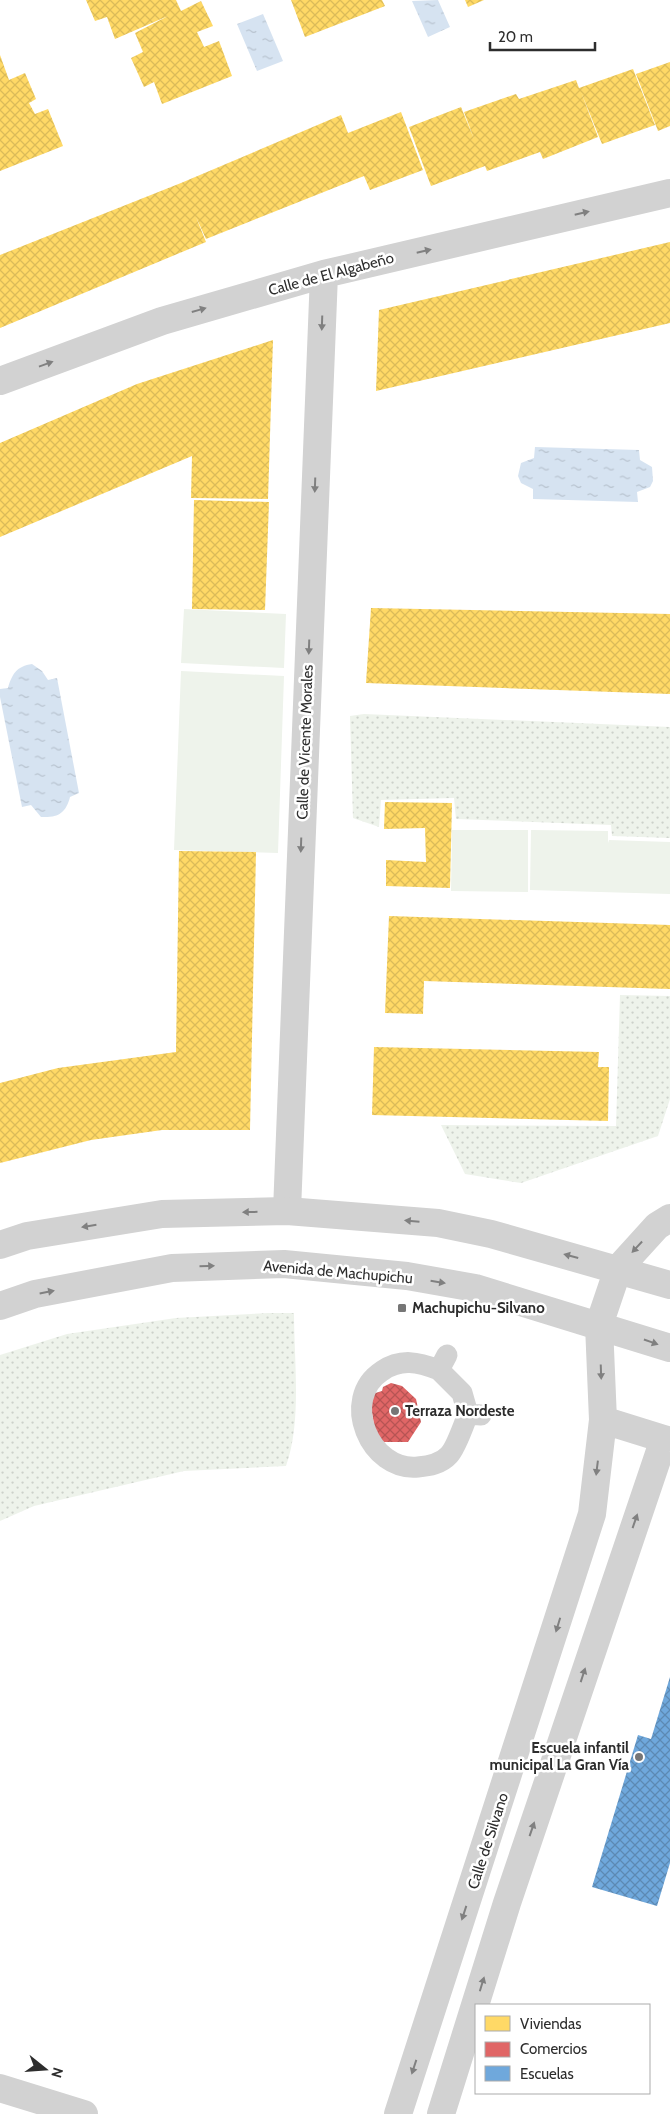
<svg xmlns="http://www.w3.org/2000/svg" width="670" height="2114" viewBox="0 0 670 2114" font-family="Cabin,sans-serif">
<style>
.grass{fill:url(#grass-dots)}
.garden{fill:#eef3eb}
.water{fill:url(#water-ripples)}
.homes{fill:url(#homes-cross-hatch)}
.shops{fill:url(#shops-cross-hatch)}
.schools{fill:url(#schools-cross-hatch)}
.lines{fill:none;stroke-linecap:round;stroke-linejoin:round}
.pedestrian{stroke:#d2d2d2;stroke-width:21}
.minor{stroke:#d2d2d2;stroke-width:28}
.tertiary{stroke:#d2d2d2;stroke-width:28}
.oneway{fill:#808080}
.poi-dot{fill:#767676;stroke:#fff;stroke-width:2}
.labels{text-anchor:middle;stroke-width:5;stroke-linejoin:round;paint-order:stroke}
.street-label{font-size:15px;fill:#2d2d2d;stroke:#fff}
.poi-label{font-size:15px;font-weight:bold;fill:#2d2d2d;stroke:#fff;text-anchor:start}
</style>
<defs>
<pattern id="grass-dots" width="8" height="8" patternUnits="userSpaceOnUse" patternTransform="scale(1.25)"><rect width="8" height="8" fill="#eef3eb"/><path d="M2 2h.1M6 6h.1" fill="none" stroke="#ccd1ca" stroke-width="1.8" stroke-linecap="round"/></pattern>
<pattern id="water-ripples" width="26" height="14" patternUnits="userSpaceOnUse" patternTransform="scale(1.25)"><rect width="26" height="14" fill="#d6e3f1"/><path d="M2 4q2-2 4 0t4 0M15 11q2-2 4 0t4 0" fill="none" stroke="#b8c3cf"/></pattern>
<pattern id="homes-cross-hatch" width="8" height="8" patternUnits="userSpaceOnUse" patternTransform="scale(1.25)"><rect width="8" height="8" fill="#ffd966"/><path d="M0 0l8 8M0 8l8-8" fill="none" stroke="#dbbb59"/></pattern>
<pattern id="shops-cross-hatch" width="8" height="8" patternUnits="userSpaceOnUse" patternTransform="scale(1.25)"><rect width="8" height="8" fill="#e06666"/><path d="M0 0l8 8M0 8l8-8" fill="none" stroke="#b65454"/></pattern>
<pattern id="schools-cross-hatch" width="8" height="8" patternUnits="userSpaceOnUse" patternTransform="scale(1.25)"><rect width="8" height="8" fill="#6fa8dc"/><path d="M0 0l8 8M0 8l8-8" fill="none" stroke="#5c89b3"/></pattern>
</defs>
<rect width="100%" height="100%" fill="#fff"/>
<path class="grass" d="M364,714L670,727V838L612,836L611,825L456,819L454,798L381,800L379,827L353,818L350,716Z
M620,995L670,996V1099L658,1136L521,1183L465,1174L441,1125L616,1126Z
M268,1313H294C294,1361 302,1421 286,1466L184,1471L34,1506L0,1521V1355L67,1334L176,1318Z"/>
<path class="garden" d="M184,609L286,614L284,668L181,663Z
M181,671L284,676L278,853L174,850Z
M452,830H528V892L451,891Z
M531,830L608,831V843L609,840L670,842V894L530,890Z"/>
<path class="water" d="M438,0L450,27L428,37L412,1Z
M263,14L283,61L257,71L237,24Z
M535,447L639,450L640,460L652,467L653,481L650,487L637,492L638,502L533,499V489L521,483L518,476L521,463L534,458Z
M32,664L42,671L48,680L57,678L79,793L70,797C66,813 58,818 41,817L31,805L22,807L0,697V689L8,688C12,674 17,666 32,664Z"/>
<path class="homes" d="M86,0H176L181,11L201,1L213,26L197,32L204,47L219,41L232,76L162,104L154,82L144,87L131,58L143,52L135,33L168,16L115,39L107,17L95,21Z
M291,0H382L385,6L305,37Z
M465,0H484L468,7Z
M0,55L9,80L25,73L36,99L29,103L35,114L48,109L63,146L0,171Z
M670,62V126L658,131L636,74Z
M633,69L655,125L602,144L581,92L598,137L543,159L540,152L487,171L485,166L431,186L409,127L461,107L474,139L464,112L516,94L519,99L576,80L579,88Z
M401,112L423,170L370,190L364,176L206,239L196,217L206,242L0,328V255L181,183L341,115L348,133Z
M670,242V323L376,391L379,310Z
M273,340L268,499L191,498L192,456L0,537V443L137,384Z
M194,500L269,502L265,610L192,609Z
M371,608L670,614V694L366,683Z
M385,802L452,803L450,888L386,886V860L426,862L425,828L384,829Z
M179,851L256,852L250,1130H162L91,1140L0,1163V1083L58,1068L176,1052Z
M389,916L670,925V989L424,981L423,1014L385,1013Z
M374,1047L599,1052L598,1067H609L608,1121L372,1115Z"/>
<path class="shops" d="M391,1383L402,1386L416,1399L421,1422L408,1442H377L369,1395L382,1391L383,1387Z"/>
<path class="schools" d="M670,1677V1863L657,1906L592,1887L638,1735L651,1739Z"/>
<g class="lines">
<path class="pedestrian" d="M447,1355L439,1370C418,1362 401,1358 382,1371C339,1399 370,1472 418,1467C429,1466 441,1464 449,1455C456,1448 464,1424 468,1414L481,1415
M439,1370L462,1393L468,1414"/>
<path class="minor" d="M0,381L162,321L324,274L670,193
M287,1211L324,274
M0,2088L84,2114"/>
<path class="tertiary" d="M0,1245L27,1236L162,1214L287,1211L438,1223L491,1234L670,1285
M0,1306L35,1294L172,1268L284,1264L407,1276L475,1288L670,1348
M603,1420L664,1439
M398,2114L592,1514L603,1420L599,1325L618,1269L657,1226L670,1218
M441,2114L507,1903L664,1439"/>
</g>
<defs><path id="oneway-solid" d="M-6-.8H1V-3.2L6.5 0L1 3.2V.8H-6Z" transform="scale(1.25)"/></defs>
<g class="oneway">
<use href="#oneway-solid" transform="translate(582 213) rotate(-13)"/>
<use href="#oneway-solid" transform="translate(424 251) rotate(-13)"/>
<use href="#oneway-solid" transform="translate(199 310) rotate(-16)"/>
<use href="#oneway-solid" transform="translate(322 323) rotate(92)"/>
<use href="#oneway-solid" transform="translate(46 364) rotate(-20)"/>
<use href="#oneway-solid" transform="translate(315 485) rotate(92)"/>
<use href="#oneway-solid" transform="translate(309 647) rotate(92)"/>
<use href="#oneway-solid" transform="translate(301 845) rotate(92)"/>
<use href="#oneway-solid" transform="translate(250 1212) rotate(179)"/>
<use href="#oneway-solid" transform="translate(412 1221) rotate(-175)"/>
<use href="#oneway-solid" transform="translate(89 1226) rotate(171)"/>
<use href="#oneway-solid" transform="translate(637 1247) rotate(133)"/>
<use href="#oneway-solid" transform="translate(571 1256) rotate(-165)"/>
<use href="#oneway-solid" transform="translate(207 1266) rotate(-2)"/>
<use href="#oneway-solid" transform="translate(438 1282) rotate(9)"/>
<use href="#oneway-solid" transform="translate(47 1292) rotate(-11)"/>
<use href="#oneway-solid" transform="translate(651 1342) rotate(19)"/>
<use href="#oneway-solid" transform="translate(601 1372) rotate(88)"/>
<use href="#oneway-solid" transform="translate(597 1468) rotate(97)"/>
<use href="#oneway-solid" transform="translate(635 1521) rotate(-71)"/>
<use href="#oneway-solid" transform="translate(558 1625) rotate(107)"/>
<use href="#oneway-solid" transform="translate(583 1675) rotate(-72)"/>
<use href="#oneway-solid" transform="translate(532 1829) rotate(-71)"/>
<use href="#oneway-solid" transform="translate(464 1913) rotate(108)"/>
<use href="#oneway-solid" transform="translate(482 1984) rotate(-73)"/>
<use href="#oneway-solid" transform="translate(414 2067) rotate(108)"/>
</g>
<g class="poi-dot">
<rect x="397" y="1303" width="10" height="10" rx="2.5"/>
<circle cx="395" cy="1411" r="5"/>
<circle cx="639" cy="1757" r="5"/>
</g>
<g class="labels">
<g class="street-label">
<text transform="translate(331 274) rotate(-15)" y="5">Calle de El Algabeño</text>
<text transform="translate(305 742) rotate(-88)" y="5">Calle de Vicente Morales</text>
<text transform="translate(338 1272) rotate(5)" y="5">Avenida de Machupichu</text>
<text transform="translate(488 1841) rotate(-72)" y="5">Calle de Silvano</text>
</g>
<g class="poi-label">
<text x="412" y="1313">Machupichu-Silvano</text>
<text x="405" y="1416">Terraza Nordeste</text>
<text x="629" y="1753" text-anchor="end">Escuela infantil<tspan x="629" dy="17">municipal La Gran Vía</tspan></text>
</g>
</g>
<rect x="475" y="2004" width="175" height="90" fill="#ffffff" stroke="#ababab"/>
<rect x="485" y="2016" width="25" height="15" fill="#ffd966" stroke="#ababab"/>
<text x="520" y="2029" font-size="15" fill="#2d2d2d">Viviendas</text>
<rect x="485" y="2042" width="25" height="15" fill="#e06666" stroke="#ababab"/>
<text x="520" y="2054" font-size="15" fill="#2d2d2d">Comercios</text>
<rect x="485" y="2066" width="25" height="15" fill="#6fa8dc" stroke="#ababab"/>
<text x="520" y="2079" font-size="15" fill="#2d2d2d">Escuelas</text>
<g transform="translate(45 2069) rotate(107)" stroke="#ffffff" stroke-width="4" paint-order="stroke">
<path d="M0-4L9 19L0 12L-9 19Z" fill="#2d2d2d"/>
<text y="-8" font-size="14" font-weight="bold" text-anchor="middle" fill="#2d2d2d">N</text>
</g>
<path d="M490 42v8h105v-8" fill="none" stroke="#2d2d2d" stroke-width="2.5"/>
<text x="498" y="42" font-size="15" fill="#2d2d2d" stroke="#ffffff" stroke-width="4" paint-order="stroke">20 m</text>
</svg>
